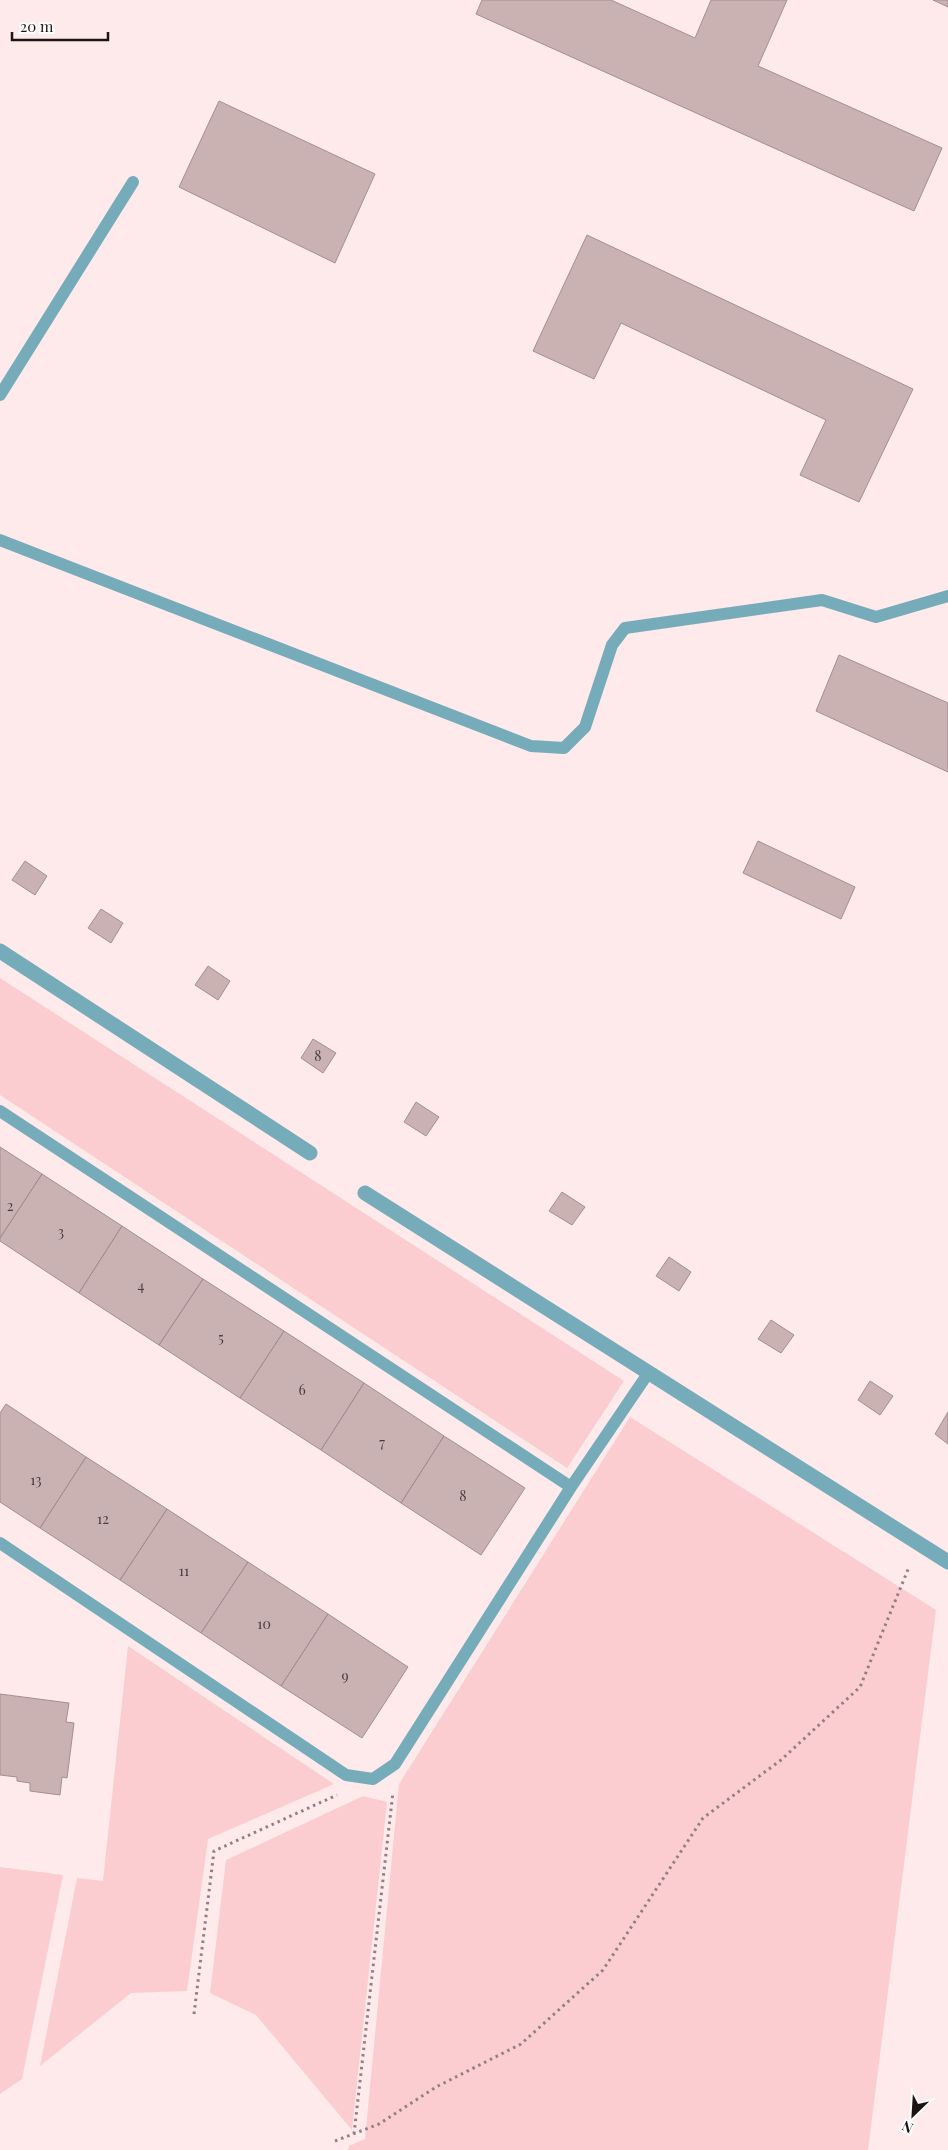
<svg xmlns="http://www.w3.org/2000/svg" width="948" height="2150" viewBox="0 0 948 2150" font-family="'Playfair Display',serif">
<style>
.green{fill:#fbcdd0}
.building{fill:#cab2b3;stroke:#a58e8f}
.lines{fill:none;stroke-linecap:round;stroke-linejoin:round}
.path{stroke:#8f8182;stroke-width:3;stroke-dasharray:2.5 4;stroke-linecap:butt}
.service{stroke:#76acba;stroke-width:12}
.minor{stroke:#76acba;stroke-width:15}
.labels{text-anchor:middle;stroke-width:4;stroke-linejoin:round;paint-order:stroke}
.number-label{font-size:14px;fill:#483c3c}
</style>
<rect width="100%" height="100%" fill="#fee9eb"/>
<path class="green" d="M0,978L624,1381L567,1468L0,1095Z
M630,1417L936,1610L868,2150H348L349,2146L365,2139L399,1784Z
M128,1646L334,1784L208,1839L187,1991L131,1993L40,2066L77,1878L103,1881Z
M363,1796L387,1802L352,2130L256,2015L210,1993L226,1860Z
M0,1867L63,1875L22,2079L0,2094Z"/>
<path class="building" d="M482,0H611L695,38L711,0H787L758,66L942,148L914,211L476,14Z
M933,0H948V7Z
M219,101L375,174L335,263L179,187Z
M587,235L913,389L859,502L800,475L826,420L621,323L594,379L533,351Z
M839,655L948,703V772L816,711Z
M758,841L855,887L841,919L743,873Z
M25,861L47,876L35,895L12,880Z
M101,909L123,923L111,943L88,928Z
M208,966L230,981L218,1000L195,985Z
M313,1039L336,1053L323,1073L301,1058Z
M416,1102L439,1117L426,1136L404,1122Z
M0,1147L42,1174L0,1238Z
M42,1174L122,1226L79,1293L0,1241V1238Z
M562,1192L585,1207L572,1225L549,1211Z
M122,1226L203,1279L159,1345L79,1293Z
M669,1257L691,1272L679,1291L656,1276Z
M203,1279L284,1331L240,1398L159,1345Z
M771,1320L794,1335L781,1353L758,1339Z
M284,1331L364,1383L321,1450L240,1398Z
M870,1381L893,1396L880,1415L858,1400Z
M364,1383L444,1436L401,1503L321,1450Z
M6,1404L86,1457L40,1528L0,1502V1413Z
M948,1412V1444L935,1434Z
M444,1436L525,1488L481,1555L401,1503Z
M86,1457L167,1509L120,1580L40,1528Z
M167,1509L248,1562L201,1633L120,1580Z
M248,1562L328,1614L281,1686L201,1633Z
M328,1614L408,1667L362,1738L281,1686Z
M0,1694L69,1703L66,1722L74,1723L67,1778L62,1777L60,1795L30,1791V1783L17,1781V1777L0,1775Z"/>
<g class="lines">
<path class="path" d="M194,2014L214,1851L337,1795
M354,2134L393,1792
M335,2141L379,2124L436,2087L521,2044L603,1970L703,1818L781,1760L860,1687L909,1567"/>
<path class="service" d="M0,395L133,182
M0,540L531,746L564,748L585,727L612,645L625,628L822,600L876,617L948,596
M0,1111L571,1487
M0,1543L346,1775L373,1779L395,1764L571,1487L649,1372"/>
<path class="minor" d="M0,951L310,1153
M365,1193L948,1562"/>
</g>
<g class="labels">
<g class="number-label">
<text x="318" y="1061">8</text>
<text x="10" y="1211">2</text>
<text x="61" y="1237">3</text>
<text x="141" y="1291">4</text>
<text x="221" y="1343">5</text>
<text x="302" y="1395">6</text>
<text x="382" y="1448">7</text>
<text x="36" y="1485">13</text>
<text x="463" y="1501">8</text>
<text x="103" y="1524">12</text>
<text x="184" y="1576">11</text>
<text x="264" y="1629">10</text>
<text x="345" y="1681">9</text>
</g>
</g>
<g transform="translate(913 2115) rotate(205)" stroke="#fcfcfc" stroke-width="4" paint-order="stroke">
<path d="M0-4L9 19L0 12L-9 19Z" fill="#1c1414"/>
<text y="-8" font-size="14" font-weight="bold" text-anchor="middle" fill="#1c1414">N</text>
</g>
<path d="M12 32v8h96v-8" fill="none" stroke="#1c1414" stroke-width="2.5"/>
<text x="20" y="32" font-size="15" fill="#1c1414" stroke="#fcfcfc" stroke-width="4" paint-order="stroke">20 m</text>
</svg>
